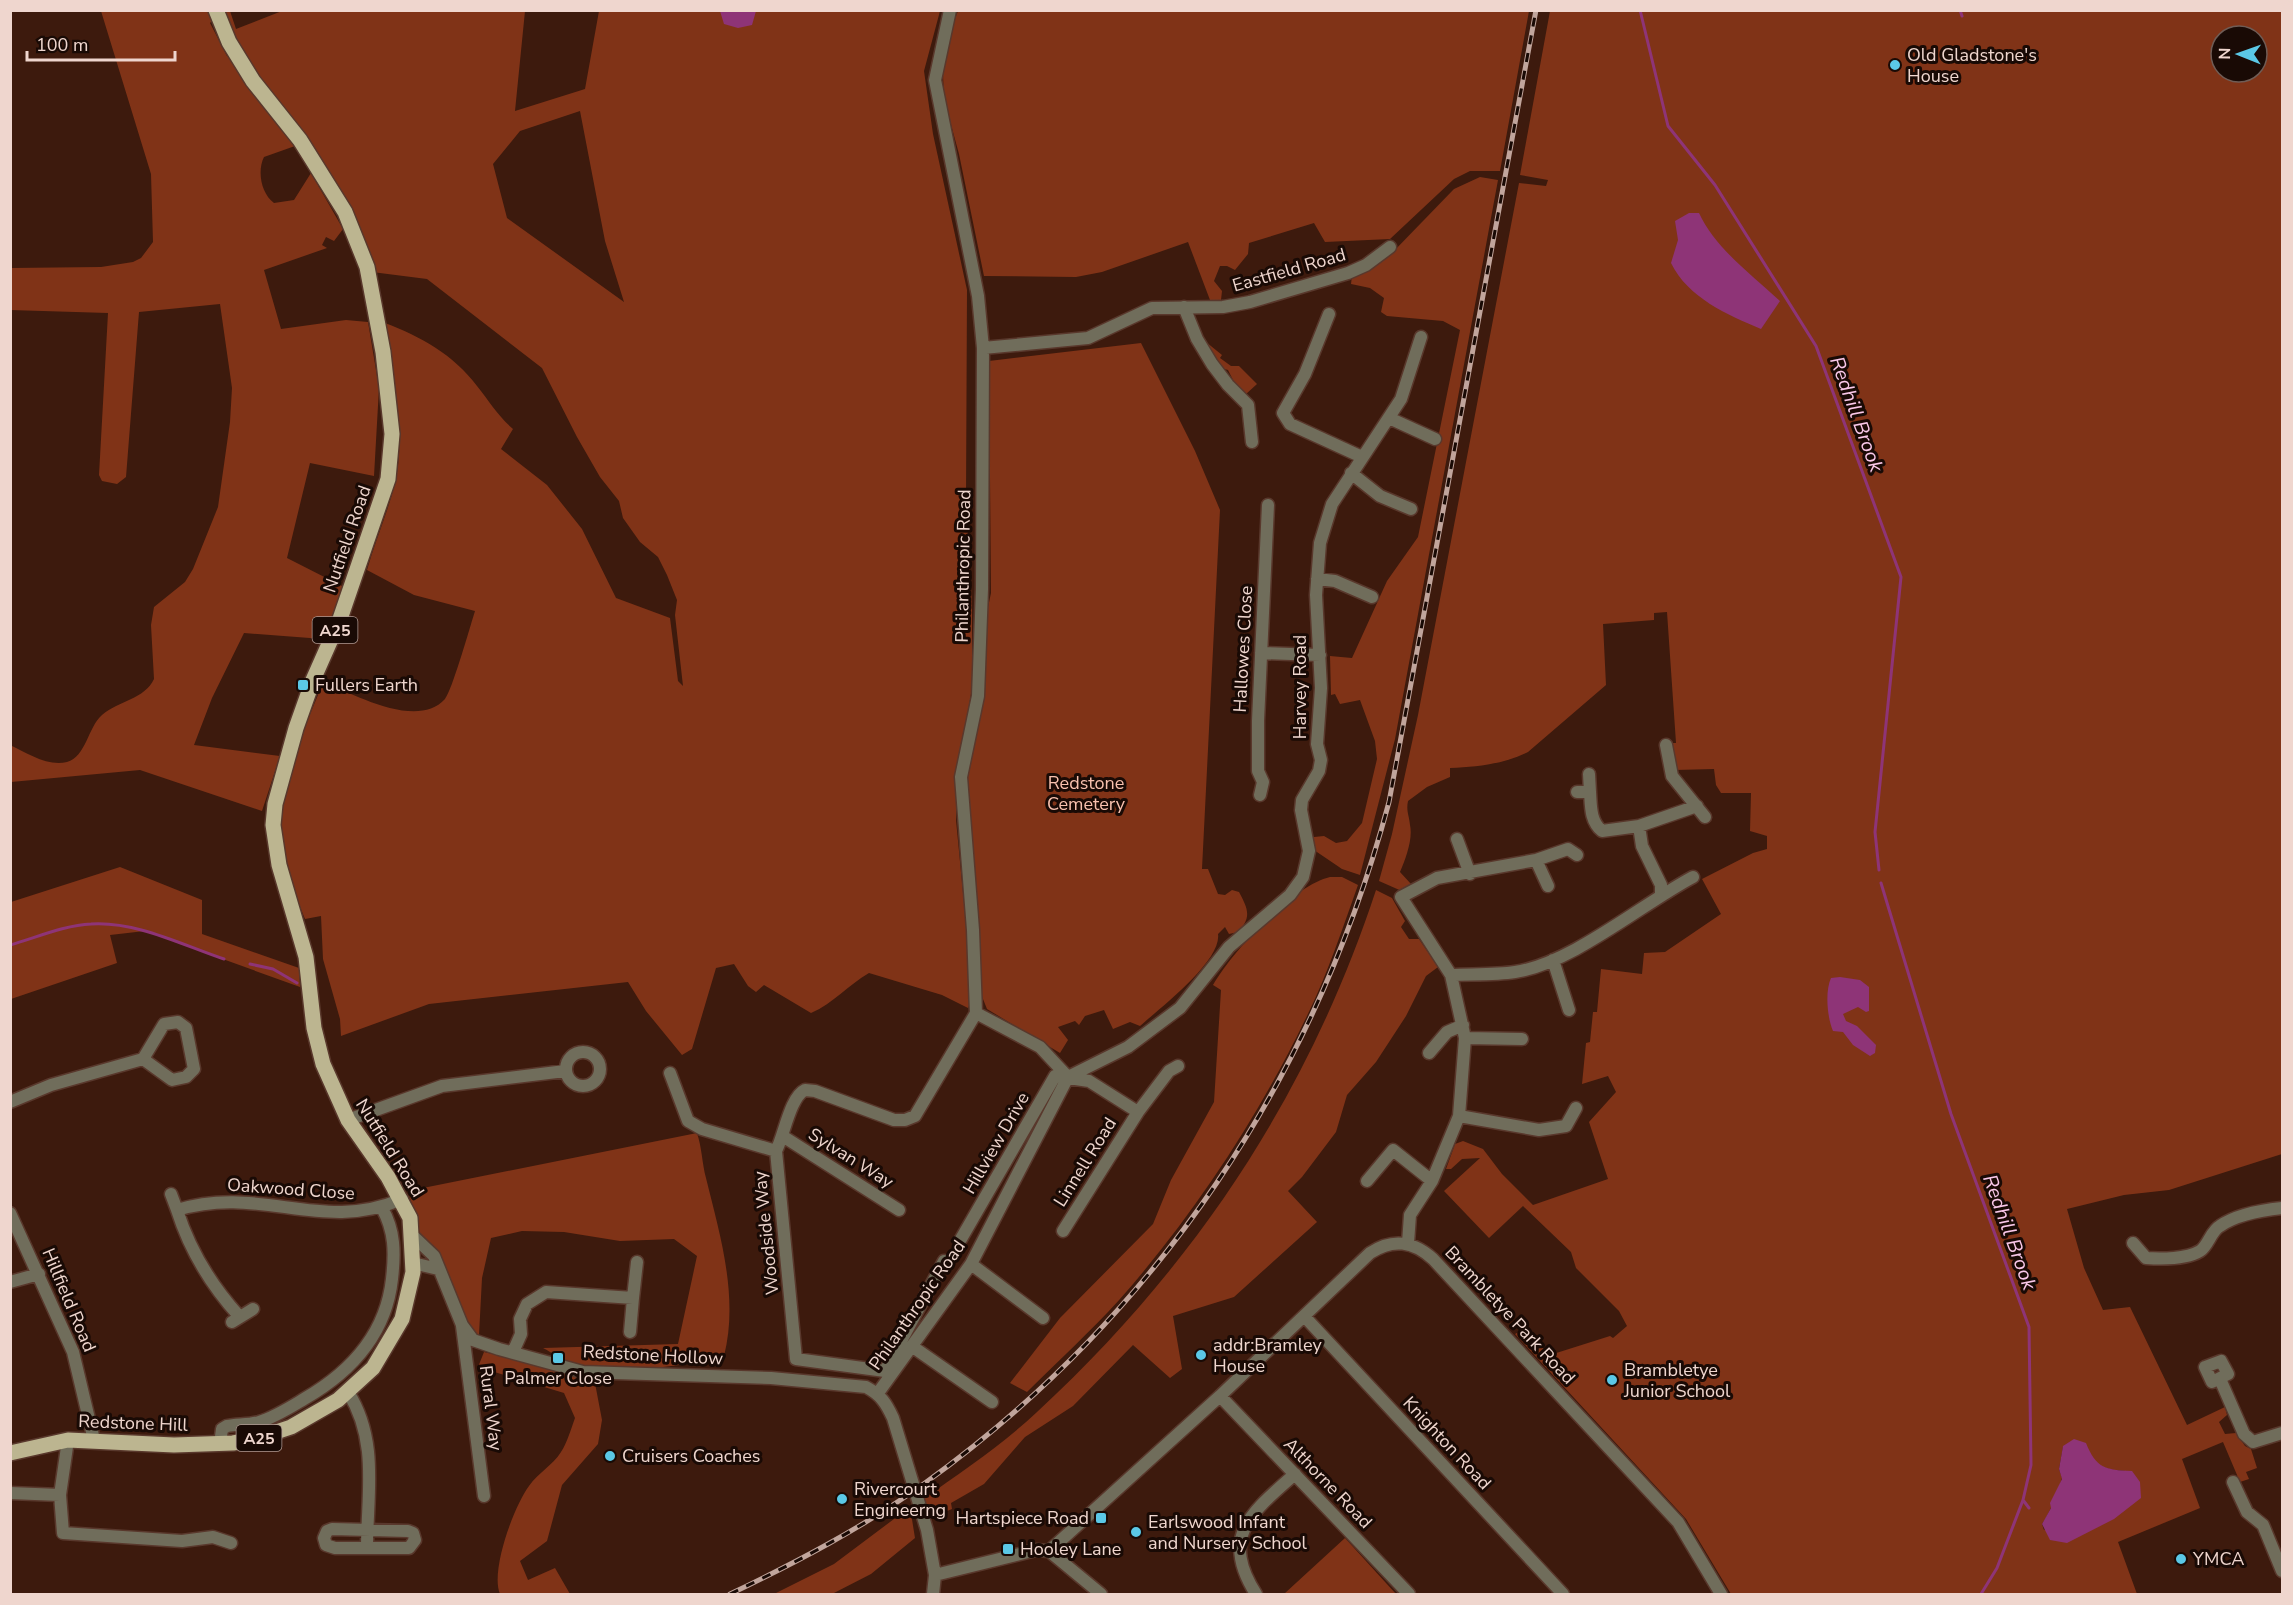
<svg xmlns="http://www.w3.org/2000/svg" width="2293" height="1605" viewBox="0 0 2293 1605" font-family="'Nunito Sans',sans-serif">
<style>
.green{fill:#803317;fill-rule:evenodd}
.water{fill:#8e3477}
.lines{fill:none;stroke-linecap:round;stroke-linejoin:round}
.stream{stroke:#8e3477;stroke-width:3}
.minor-casing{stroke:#59382c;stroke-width:15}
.major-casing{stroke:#59382c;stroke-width:18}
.minor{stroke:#706d5b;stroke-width:12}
.major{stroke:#bcb590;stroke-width:15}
.rail-casing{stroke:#c1a59c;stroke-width:5}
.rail{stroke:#190a05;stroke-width:3;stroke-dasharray:9;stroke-linecap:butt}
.poi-dot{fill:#5bc8e6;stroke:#190a05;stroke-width:2}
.labels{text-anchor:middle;stroke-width:6;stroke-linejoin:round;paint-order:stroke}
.shield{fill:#190a05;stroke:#af9992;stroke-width:1.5}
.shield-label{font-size:16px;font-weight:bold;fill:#efd6ce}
.poi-label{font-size:18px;fill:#efd6ce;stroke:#190a05;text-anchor:start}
.street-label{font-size:18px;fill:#efd6ce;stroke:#190a05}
.park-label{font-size:18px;fill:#f9c1ae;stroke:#190a05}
.water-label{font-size:20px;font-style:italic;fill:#fac8e9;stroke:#190a05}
</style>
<rect width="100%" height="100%" fill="#3d1a0d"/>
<path class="green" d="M101,11H216L218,15L210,23L227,56L233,57L295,146L264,157C257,171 261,193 274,203L294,200L311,173L343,229L334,241L326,237L322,245L327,248L264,270L281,329L346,320L368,322L379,388L374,476L310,463L287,558L344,587L323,639L244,633L212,698L194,745L280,756L262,811L140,770L11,782L10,745C27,753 48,767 67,762C86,757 88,727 102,715C118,701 145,699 154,679L151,625L154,607L185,582L193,569L218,507L230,422L232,388L220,304L139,312L126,477L117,484L102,481L99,475L108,313L10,310L11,268L101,267L133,262L141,258L153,242L151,174Z
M222,11H230L236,29L282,11H525L515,111L585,89L599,11H940L924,71L933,134L967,290L966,498L972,606V688L957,777L956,820L973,997L968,1008L942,995L869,973C848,985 834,1003 811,1013L764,985L756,992L748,986L734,964L716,968L692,1049L682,1055L646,1011L628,982L429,1004L341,1036L340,1019L323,959L321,916L305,919C294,892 283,865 279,836C274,789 307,725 323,682C354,694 417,730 445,699C452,691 470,627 475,611L414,595L367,570C375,541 388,512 395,483C407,432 391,373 385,323C420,336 454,355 477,386C490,402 497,415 513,429L501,449L547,485L582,529L616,598L670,618L678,681L683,686L675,615L677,600L667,575L658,557L640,542L623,518L619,501L600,477L577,437L542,368L427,279L372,272C356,223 336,178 305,137C274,96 241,58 222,11ZM580,111L605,241L624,302L507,218L493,164L520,131Z
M958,11H1529L1500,171H1470L1454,179L1390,239L1325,242L1314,223L1249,243L1248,254L1235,270L1227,266H1220L1214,281L1222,291L1221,300H1210L1188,242L1102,272L1076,277L984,276L959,154L944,99L943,75L953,24Z
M1550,11H2282V1154L2169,1190L2124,1195L2067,1209L2084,1268L2103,1310L2130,1307L2187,1425L2225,1407L2227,1415L2219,1422L2225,1434L2236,1433L2245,1446L2251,1449L2257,1468L2246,1472L2249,1479L2240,1482L2223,1442L2182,1459L2200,1508L2118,1542L2137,1594H1731L1686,1519L1515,1334L1524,1329L1550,1355L1610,1336L1613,1338L1627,1326L1619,1311L1576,1268L1571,1252L1523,1206L1489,1238L1444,1191L1480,1158L1462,1159L1451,1169H1446L1455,1144L1463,1141L1483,1149L1502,1174L1533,1205L1608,1179L1589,1122L1616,1092L1608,1076L1582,1084L1586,1043L1590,1042L1593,1012H1597L1601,969L1642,974L1644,953L1665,952L1721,914L1702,879L1753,853L1767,849V836L1750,831L1751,793H1721L1716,785L1714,769L1675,770L1671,743H1676L1667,612L1654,613V620L1603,624L1606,685L1528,752C1503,764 1478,767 1450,768V777L1427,787L1408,801C1406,811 1409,815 1410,825C1413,839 1406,858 1400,872L1411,884L1404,892L1379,881L1392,834L1418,715L1519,183L1546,186L1548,180L1520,175ZM2221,36H2257V72H2221ZM2063,1447L2089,1452C2093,1470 2117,1471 2132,1471L2044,1530L2042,1524C2051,1511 2057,1494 2062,1478L2059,1469Z
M1480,177L1498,180L1395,739L1360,875L1342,869L1314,850V837L1324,836L1336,843L1347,841L1362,823L1377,759L1375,741L1360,700L1340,704L1335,694L1331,695L1330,656L1352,658L1387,581L1418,537L1460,330L1443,321L1387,316L1381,312L1384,298L1370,288L1351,284L1352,276L1392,253L1454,189Z
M1206,342L1222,355L1220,358L1231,366H1239L1257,384L1245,395L1236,386L1228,370L1221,368Z
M1141,343L1195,451L1220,510L1202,869H1208L1218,894L1225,895L1232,890L1239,892C1248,909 1252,917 1238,932L1229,934L1225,927L1218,934C1222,961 1159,1009 1140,1026L1130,1022L1113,1029L1104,1010L1085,1016L1079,1025L1075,1021L1058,1027L1068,1040L1060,1053L987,1009L979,989L966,792L968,767L982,700L988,607L991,593L989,361Z
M120,867L202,900V934L299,968L300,987L145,931L110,935L117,963L11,999V902Z
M1330,877H1342L1358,885C1342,930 1327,976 1305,1020C1257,1119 1193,1216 1120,1299C1091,1331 1058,1361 1027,1392L1010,1383L1060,1318L1153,1224L1171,1180L1214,1102L1221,990L1213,985C1232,952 1292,886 1330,877Z
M1376,890L1392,898L1405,921L1401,927L1409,939H1419L1438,967L1426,976L1406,1016L1376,1062L1347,1095L1336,1132L1302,1177L1288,1191L1317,1222L1234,1297L1173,1316L1182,1369L1170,1378L1133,1345L1073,1406L1025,1437L984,1484L951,1503L952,1509L930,1518L922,1500C961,1472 1002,1445 1037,1412C1195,1266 1309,1094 1376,890Z
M697,1133C702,1148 702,1163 706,1178C720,1235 739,1297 724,1356C678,1368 623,1373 576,1365C565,1363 553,1353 543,1348L678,1344L697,1256L674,1239L620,1241L564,1232L522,1231L491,1238L482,1278L479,1335L471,1331L451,1292L435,1251L420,1234L408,1191Z
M484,1352L594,1378L602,1420L598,1444L562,1485L547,1541L520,1561L528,1580L555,1568L570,1594H500C490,1571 514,1506 529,1486C538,1473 553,1465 561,1452C567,1443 571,1429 575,1418L564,1393L478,1367Z
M910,1507L915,1538L871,1574L832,1594H774L834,1564Z
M1345,1538L1396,1594H1284Z"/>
<path class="water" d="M720,11V10L756,11L752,25L738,28L724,24Z
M1689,213H1699C1715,248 1752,275 1780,301L1761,329C1728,315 1688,298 1671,263L1678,240L1675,221Z
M1840,977L1860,980L1869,987V1011L1866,1012L1858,1007L1843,1014L1846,1021L1857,1026L1876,1045L1875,1053L1870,1056L1853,1045L1843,1032L1833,1031C1827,1017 1825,991 1831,978Z
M2074,1439L2086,1443C2096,1468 2105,1470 2132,1471L2140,1482L2141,1498L2114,1519L2067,1543L2050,1540L2042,1524L2051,1508L2050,1503L2062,1479L2059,1469L2063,1446Z"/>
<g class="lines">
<path class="stream" d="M1640,10L1668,126L1715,185L1816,346L1901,577L1875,832L1879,870
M1960,10L1962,16
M1881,883L1951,1114L2029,1327L2031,1465L2023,1500L1997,1568L1981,1594
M10,945C35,938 65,925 91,924C136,921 182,945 224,959
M250,964L273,969L297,983
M2023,1500L2029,1508"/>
<g class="minor-casing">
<path id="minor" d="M950,10L935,80L978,296L983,348L982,589L978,696L961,777L973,930L976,1013L1040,1047L1068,1077
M1184,307L1197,339L1212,364L1228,385L1248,405L1252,442
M1329,314L1305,374L1283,413L1290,424L1362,457
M983,348L1088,338L1152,308L1223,307L1250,302L1348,273L1366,265L1390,247
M1389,418L1435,439
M1351,473L1380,496L1411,509
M1317,579L1335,581L1372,597
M1261,653L1320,655
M1666,745L1672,776L1705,817
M1589,774L1590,792
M1577,792H1590C1591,806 1590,821 1602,831L1639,826
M1260,795L1263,782L1258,771V721L1268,505
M1457,839L1470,874
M1536,860L1548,886
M1661,895V885L1642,846L1639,826L1697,806
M1553,960L1569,1010
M1451,975C1472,974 1495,975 1515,972C1571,964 1642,904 1693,877
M1465,1038L1522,1039
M566 1069a17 17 0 1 1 34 0a17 17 0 1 1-34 0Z
M1429,1053L1447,1032L1463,1025
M670,1073L688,1121L702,1129L776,1151L796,1359L885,1371L891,1374
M10,1102L51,1085L143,1059L164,1024L178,1022L186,1028L194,1069L186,1077L172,1080L143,1059
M1459,1116L1539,1130L1566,1126L1576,1108
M348,1120L442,1086L565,1071
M784,1137L899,1210
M776,1151C784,1136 790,1097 805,1090L815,1091L894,1120H905L915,1116L976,1013
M1367,1181L1393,1150L1432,1181
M171,1194L177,1210
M10,1213L73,1352L94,1440
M1063,1231L1138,1112
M413,1236L434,1256L462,1325L473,1340L499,1349L583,1372L771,1378L866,1387C881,1395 886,1403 893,1418L927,1530L935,1575L933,1594
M961,1239L1055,1076L1089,1081L1138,1112L1169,1071L1178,1066
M1408,1243L1410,1215L1432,1181L1459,1116L1465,1038L1451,975L1401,897L1437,878L1536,860L1568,849L1577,855
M2133,1243L2146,1258C2161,1259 2187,1259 2200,1251C2208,1246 2211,1231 2220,1226C2237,1214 2263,1210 2282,1208
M413,1263L438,1269
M971,1264L1043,1318
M10,1282L39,1274
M239,1316C210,1284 190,1251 177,1210C260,1184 322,1234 402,1199
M1304,1316L1563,1594
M232,1322L253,1309
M462,1326L484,1496
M630,1332L633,1298
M913,1347L992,1402
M513,1352L521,1334L520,1319L527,1304L546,1292L633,1298L637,1262
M2221,1361L2228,1374L2212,1382L2205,1367Z
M885,1371L944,1261
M2220,1379L2244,1434L2253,1442L2282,1433
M348,1392C379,1441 367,1494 367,1548
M878,1393L971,1264L1068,1077L1128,1047L1180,1008L1229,947L1290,895L1303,877L1309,851L1301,810L1302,800L1319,771L1321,760L1317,744L1321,688L1316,595L1320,543L1332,504L1401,399L1421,337
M1220,1396L1409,1594
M68,1440L60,1495L63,1533L182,1541L213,1537L231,1543
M220,1444L222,1429L227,1426C237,1424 248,1425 259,1422C275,1417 289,1408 304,1399C351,1372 386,1334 392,1279C395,1253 395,1231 382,1208
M2233,1482L2247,1512L2263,1525L2282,1571
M10,1493L60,1495
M332,1529L408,1531L413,1533L415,1540L409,1548H335L326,1545L324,1538L327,1531Z
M1049,1551L1220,1396L1370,1253C1393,1238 1413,1241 1433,1259L1678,1522L1721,1594
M935,1575L1036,1550L1049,1551L1101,1594
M1256,1594C1219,1536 1252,1512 1295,1474"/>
</g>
<g class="major-casing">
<path id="major" d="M10,1453L68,1440L174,1445L233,1443L255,1439L291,1427L338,1400L373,1368L402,1319L413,1272L410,1218L388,1177L348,1120L323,1064L314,1028L306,957L279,865L273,825L275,804L296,728L313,680L340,619L388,479L392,434L383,352L367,267L345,212L300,140L253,81L229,42L216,10"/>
</g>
<use href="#minor" class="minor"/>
<use href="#major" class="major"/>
<g class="rail-casing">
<path id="rail" d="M730,1594C797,1562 864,1527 925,1483C1158,1315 1315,1078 1389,802L1536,10"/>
</g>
<use href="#rail" class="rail"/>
</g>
<g class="poi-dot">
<circle cx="1895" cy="65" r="6"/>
<rect x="297" y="679" width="12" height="12" rx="3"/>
<circle cx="1201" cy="1355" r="6"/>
<rect x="552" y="1352" width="12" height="12" rx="3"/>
<circle cx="1612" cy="1380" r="6"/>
<circle cx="610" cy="1456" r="6"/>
<circle cx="842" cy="1499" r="6"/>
<rect x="1095" y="1512" width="12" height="12" rx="3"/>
<circle cx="1136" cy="1532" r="6"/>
<rect x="1002" y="1543" width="12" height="12" rx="3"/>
<circle cx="2181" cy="1559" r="6"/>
</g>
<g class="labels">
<g class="shield">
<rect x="312.5" y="617" width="45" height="26" rx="4.5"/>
<rect x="236.5" y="1425" width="45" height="26" rx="4.5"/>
</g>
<g class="shield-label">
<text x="335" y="636">A25</text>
<text x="259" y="1444">A25</text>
</g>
<g class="poi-label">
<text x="1907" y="61">Old Gladstone's<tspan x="1907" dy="21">House</tspan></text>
<text x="315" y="691">Fullers Earth</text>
<text x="1213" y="1351">addr:Bramley<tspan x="1213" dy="21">House</tspan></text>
<text x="1624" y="1376">Brambletye<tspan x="1624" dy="21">Junior School</tspan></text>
<text x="558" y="1384" text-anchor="middle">Palmer Close</text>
<text x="622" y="1462">Cruisers Coaches</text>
<text x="854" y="1495">Rivercourt<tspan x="854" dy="21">Engineerng</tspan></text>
<text x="1089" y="1524" text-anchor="end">Hartspiece Road</text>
<text x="1148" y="1528">Earlswood Infant<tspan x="1148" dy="21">and Nursery School</tspan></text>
<text x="1020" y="1555">Hooley Lane</text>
<text x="2193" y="1565">YMCA</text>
</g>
<g class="street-label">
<text transform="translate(1289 270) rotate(-16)" y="6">Eastfield Road</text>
<text transform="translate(347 539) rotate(-71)" y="6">Nutfield Road</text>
<text transform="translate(963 566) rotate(-89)" y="6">Philanthropic Road</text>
<text transform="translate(1243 649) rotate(-87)" y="6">Hallowes Close</text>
<text transform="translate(1300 687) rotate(-90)" y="6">Harvey Road</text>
<text transform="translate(996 1143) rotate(-60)" y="6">Hillview Drive</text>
<text transform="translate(390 1148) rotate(58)" y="6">Nutfield Road</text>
<text transform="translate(851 1158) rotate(32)" y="6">Sylvan Way</text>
<text transform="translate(1085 1162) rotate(-58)" y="6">Linnell Road</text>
<text transform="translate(291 1189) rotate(4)" y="6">Oakwood Close</text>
<text transform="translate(766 1233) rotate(-96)" y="6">Woodside Way</text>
<text transform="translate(69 1300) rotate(67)" y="6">Hillfield Road</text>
<text transform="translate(917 1305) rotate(-55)" y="6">Philanthropic Road</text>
<text transform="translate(1510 1315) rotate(47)" y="6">Brambletye Park Road</text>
<text transform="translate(653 1355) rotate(3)" y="6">Redstone Hollow</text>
<text transform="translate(491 1408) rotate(83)" y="6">Rural Way</text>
<text transform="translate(133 1423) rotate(2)" y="6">Redstone Hill</text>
<text transform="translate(1447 1443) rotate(47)" y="6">Knighton Road</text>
<text transform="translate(1328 1483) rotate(46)" y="6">Althorne Road</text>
</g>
<g class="park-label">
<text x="1086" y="789">Redstone<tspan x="1086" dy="21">Cemetery</tspan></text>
</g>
<g class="water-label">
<text transform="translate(1857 414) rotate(70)" y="7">Redhill Brook</text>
<text transform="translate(2010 1232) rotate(70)" y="7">Redhill Brook</text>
</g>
</g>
<rect width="2293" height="1605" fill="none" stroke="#efd6ce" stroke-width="24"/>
<g transform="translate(2239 54) rotate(271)"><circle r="28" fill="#190a05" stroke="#6f5c55" stroke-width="1.5"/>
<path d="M0-4.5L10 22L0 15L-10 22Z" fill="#5bc8e6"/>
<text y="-9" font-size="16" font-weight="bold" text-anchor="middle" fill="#efd6ce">N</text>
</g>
<path d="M27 51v9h148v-9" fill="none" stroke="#efd6ce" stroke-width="3"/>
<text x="36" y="51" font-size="18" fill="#efd6ce" stroke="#190a05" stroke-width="4.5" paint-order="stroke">100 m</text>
</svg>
